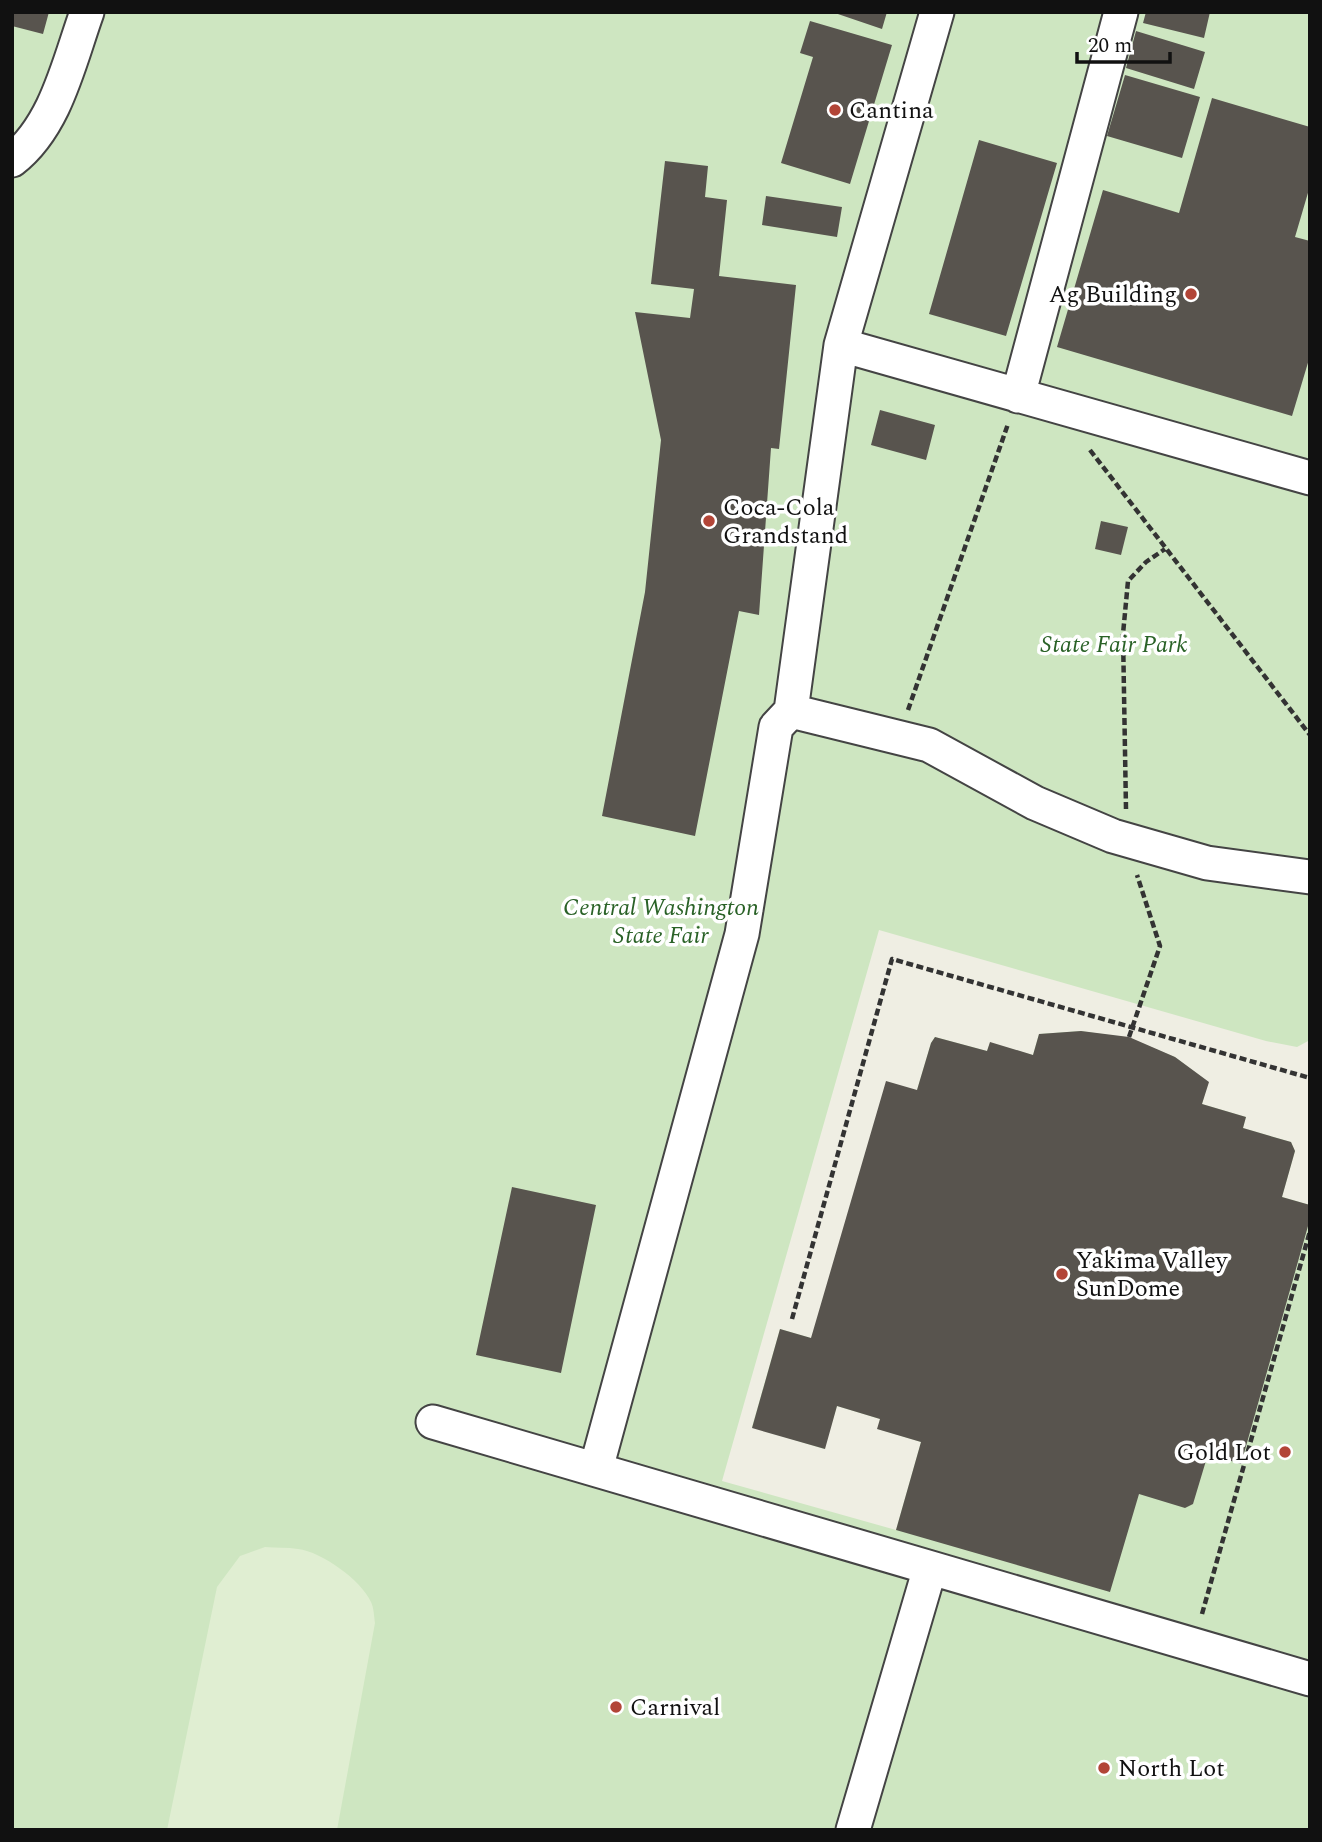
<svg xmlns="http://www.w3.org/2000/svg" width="1322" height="1842" viewBox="0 0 1322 1842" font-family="Spectral,serif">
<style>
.green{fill:#cee6c1}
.pitch{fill:#e0eed2}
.plaza{fill:#efeee3}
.building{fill:#58544e}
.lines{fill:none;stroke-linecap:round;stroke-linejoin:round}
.minor-casing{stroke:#444;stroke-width:37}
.path{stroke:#333;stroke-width:4.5;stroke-dasharray:7 3.5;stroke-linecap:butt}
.minor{stroke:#fff;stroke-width:33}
.poi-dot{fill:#b24537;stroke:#fff;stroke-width:2.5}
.labels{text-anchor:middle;stroke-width:7;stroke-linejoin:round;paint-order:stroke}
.poi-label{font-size:24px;fill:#111;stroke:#fff;text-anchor:start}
.park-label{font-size:24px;font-style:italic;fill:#2a6227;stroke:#fff}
</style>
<rect width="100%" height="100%" fill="#fefef5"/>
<path class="green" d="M12,12H1310V1830H12Z"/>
<path class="pitch" d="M265,1547C276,1548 287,1547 298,1549C322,1552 361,1580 371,1602C374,1608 374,1617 375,1623L337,1830H167L217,1587L240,1556Z"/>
<path class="plaza" d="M879,930L1266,1041L1297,1047L1310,1040V1205L1282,1197L1295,1151L1291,1142L1243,1128L1246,1117L1202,1104L1208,1082L1175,1057L1129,1038L1081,1031L1039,1034L1033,1055L990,1043L987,1051L935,1037L931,1043L917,1090L811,1338L780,1329L752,1427L824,1449L837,1406L880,1419L878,1429L921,1442L896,1530L722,1481Z"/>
<path class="building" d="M12,12H49L43,34L12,26Z
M832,12H887L882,29Z
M1146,12H1210L1204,38L1143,23Z
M810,21L892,45L850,184L781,163L813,57L800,53Z
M1136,31L1205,52L1194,89L1126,68Z
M1125,75L1200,97L1182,158L1107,136Z
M1212,98L1310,127V186L1295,237L1310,241V356L1292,416L1057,347L1103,190L1179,213Z
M979,140L1057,163L1006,336L929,314Z
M665,161L708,166L705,197L727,200L719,276L796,285L779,449L771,448L759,615L739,611L695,836L602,816L645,592L661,440L635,312L690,318L694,289L651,284Z
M766,196L842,207L837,237L762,225Z
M880,410L935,425L926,460L871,445Z
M1101,521L1128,527L1121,555L1095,549Z
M1081,1031L1129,1037L1175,1057L1209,1082L1202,1104L1246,1117L1243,1128L1291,1142L1295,1151L1282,1197L1310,1205V1219L1241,1464L1208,1454L1193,1504L1185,1508L1139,1494L1110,1592L896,1530L921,1442L877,1429L880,1419L837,1406L825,1449L752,1428L780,1329L811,1338L886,1081L917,1090L931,1043L935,1037L987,1051L990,1042L1033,1055L1039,1034Z
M512,1187L596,1205L561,1373L476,1355Z"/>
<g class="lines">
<g class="minor-casing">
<path id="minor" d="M12,160C56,126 69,62 87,12
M841,345L1310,478
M1018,396L1121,12
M791,711L929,745L1035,803L1113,836L1207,863L1310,877
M433,1422L1310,1679
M596,1469L742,934L776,727L791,711L841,345L937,12
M853,1830L930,1568"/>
</g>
<path class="path" d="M1090,450L1310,735
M908,710L1008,424
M1126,809L1123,634L1128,581L1146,562L1165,549
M1129,1037L1160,946L1137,875
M792,1319L892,959L1310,1078
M1202,1614L1310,1231"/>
<use href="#minor" class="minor"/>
</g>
<g class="poi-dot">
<circle cx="835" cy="110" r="7"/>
<circle cx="1191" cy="294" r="7"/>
<circle cx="709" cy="521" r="7"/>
<circle cx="1062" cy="1274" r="7"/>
<circle cx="1285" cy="1452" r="7"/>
<circle cx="616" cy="1707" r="7"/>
<circle cx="1104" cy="1768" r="7"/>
</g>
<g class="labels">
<g class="poi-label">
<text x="849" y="118">Cantina</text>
<text x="1177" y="302" text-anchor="end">Ag Building</text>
<text x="723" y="515">Coca-Cola<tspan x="723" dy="28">Grandstand</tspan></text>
<text x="1076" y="1268">Yakima Valley<tspan x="1076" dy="28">SunDome</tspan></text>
<text x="1271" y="1460" text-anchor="end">Gold Lot</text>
<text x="630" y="1715">Carnival</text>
<text x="1118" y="1776">North Lot</text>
</g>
<g class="park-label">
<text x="1114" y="652">State Fair Park</text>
<text x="661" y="915">Central Washington<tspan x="661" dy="28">State Fair</tspan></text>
</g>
</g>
<rect width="1322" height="1842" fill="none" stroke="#111111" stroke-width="28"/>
<path d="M1077 52v10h93v-10" fill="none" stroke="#111111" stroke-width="3.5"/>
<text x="1088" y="52" font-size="21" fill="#111111" stroke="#ffffff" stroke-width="5" paint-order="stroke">20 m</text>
</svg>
